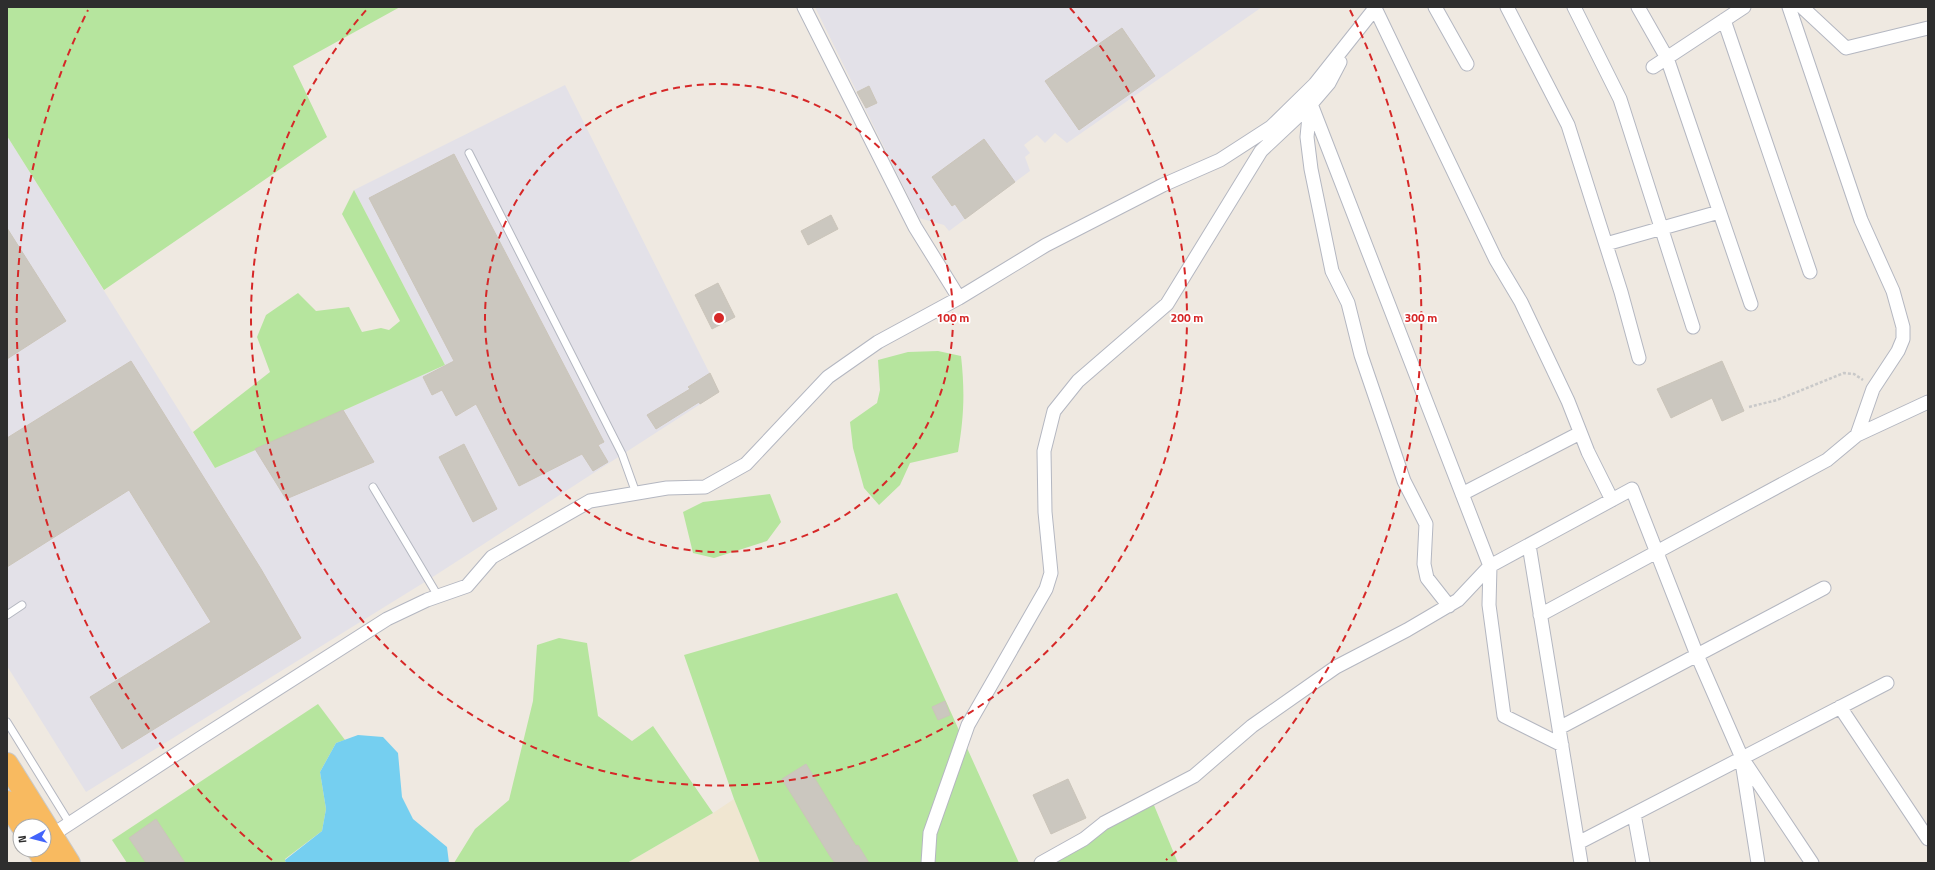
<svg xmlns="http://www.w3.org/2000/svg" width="1935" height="870" viewBox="0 0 1935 870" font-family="'Titillium Web',sans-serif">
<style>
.industrial{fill:#e3e1e8}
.education{fill:#f0e6d1}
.green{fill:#b6e59e}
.water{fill:#75cff0}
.building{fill:#cbc7bf;stroke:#cbc5ba}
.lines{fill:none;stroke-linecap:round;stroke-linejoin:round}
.service-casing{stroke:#b4b7c1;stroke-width:9}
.minor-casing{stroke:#b4b7c1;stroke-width:15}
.trunk-casing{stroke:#c9c9c9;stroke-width:24}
.path{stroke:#c9c9c9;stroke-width:2.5;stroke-dasharray:3 2;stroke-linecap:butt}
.service{stroke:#fff;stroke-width:7}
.minor{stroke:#fff;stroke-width:13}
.trunk{stroke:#f8ba60;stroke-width:22}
.ring{fill:none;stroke:#d62828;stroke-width:2;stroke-dasharray:7 5}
.centre{fill:#d62828;stroke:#fff;stroke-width:2}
.ring-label{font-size:12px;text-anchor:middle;font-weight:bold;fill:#d62828;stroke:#fff;stroke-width:3.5;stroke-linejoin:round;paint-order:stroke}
</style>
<rect width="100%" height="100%" fill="#efe9e1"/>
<path class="industrial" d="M815,7H1262L1067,143L1055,133L1045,143L1037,135L1024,145L1030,153L1025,157L1030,171L949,231L944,225L919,218Z
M565,85L719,392L428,580L86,792L7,666V136L215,468L445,365L354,190Z"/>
<path class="education" d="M734,799L760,863H627L713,813Z"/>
<path class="green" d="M7,7H400L293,66L327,137L104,290L7,136Z
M354,190L445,365L215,468L193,432L270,372L257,337L266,315L298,293L316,311L349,307L362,332L381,328L389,330L400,321L342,214Z
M938,351L961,356C965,392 964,417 958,452L910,463L900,485L879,505L864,488L853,448L850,422L877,403L880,390L878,360L908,352Z
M770,494L781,522L767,541L714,558L693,553L683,512L703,502Z
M897,593L1019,863H760L734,799L684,655Z
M559,638L587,643L598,716L632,741L653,726L713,813L627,863H454L475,829L509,800L533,701L537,645Z
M318,704L345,740L336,743L320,772L326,809L322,831L285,859L286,863H127L112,840Z
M1151,798L1178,863H1041Z"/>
<path class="water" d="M358,735L383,737L398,753L402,797L413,819L447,847L449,863H286L285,860L322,831L326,809L320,772L336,743Z"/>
<path class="building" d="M1122,28L1155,76L1079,130L1045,81Z
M869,86L877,103L866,108L857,92Z
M984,139L1015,182L965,219L955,204L952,206L932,177Z
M454,154L604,442L598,445L608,462L593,471L582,454L519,486L476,404L456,416L442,390L432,395L423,377L454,361L369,198Z
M831,215L838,229L808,245L801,231Z
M7,228L66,321L7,359Z
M718,283L735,317L712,329L695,295Z
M131,361L261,569L301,638L122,749L90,697L211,622L129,490L7,567V438Z
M1722,361L1744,411L1722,421L1712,398L1671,418L1657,389Z
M710,373L719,392L700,404L699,402L656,429L647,415L690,389L688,387Z
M343,410L374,462L286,499L255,449Z
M464,444L497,509L473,522L439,457Z
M945,701L950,715L938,720L932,707Z
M806,764L856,846L858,845L869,863H835L830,856L782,779Z
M1068,779L1086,818L1051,834L1033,795Z
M156,819L185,863H146L129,838Z"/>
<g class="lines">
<g class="service-casing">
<path id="service" d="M469,153L622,454L636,493
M373,487L438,596
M7,615L22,605
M7,722L70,824"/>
</g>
<g class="minor-casing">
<path id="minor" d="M804,7L915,227L959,298
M1435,7L1467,64
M1507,7L1568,125L1621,292L1639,358
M1574,7L1620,99L1693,327
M1638,7L1667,58L1751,304
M1789,7L1861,220L1893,291L1903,327V339L1898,351L1873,389L1857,435
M1802,7L1846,48L1928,28
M1375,8L1496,260L1521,302L1568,401L1588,452L1612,500
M1724,20L1810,272
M1653,67L1744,7
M1311,104L1490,566L1489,605L1504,716L1562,745
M1310,106L1307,137L1311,169L1332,271L1348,303L1361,355L1404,481L1426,524L1424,564L1427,578L1449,606
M1606,244L1719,212
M1462,494L1580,433
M1529,545L1581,863
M1540,615L1827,460L1857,435L1928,402
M1840,707L1928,839
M1559,728L1824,588
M1742,762L1758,863
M1634,814L1643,863
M52,835L199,739L387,619L427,600L467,586L492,557L590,501L667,488L705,487L746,464L828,377L878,342L959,298L1046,245L1163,185L1220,160L1271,127L1315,84L1376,7
M1578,843L1887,683
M928,863L930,833L968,725L1046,589L1051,573L1045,512L1044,451L1054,411L1078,381L1167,304L1261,151L1311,104L1329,83L1340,62
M1041,863L1084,839L1104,823L1194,776L1252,726L1336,667L1407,630L1458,600L1490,566L1632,489L1697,655L1742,758L1812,863"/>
</g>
<g class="trunk-casing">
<path id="trunk" d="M7,764L69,863
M7,802L22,826
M38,850L46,863"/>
</g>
<path class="path" d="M1749,407L1777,400L1844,373L1854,374L1863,380"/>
<use href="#service" class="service"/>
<use href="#minor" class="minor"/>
<use href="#trunk" class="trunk"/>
</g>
<g class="ring">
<circle cx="719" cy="318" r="234"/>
<path d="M1070 8A468 468 0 1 1 368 8"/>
<path d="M272 860A702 702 0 0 1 88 10M1350 10A702 702 0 0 1 1166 860"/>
</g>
<circle cx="719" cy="318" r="6" class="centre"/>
<g class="ring-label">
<text x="953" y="322">100 m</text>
<text x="1187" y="322">200 m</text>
<text x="1421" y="322">300 m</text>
</g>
<rect width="1935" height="870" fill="none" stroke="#2e2e2e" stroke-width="16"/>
<g transform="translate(32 838) rotate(263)"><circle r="19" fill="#ffffff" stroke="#ababab"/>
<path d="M0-3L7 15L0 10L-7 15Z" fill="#4264fb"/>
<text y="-6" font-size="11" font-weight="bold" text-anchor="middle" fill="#2e2e2e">N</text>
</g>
</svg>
